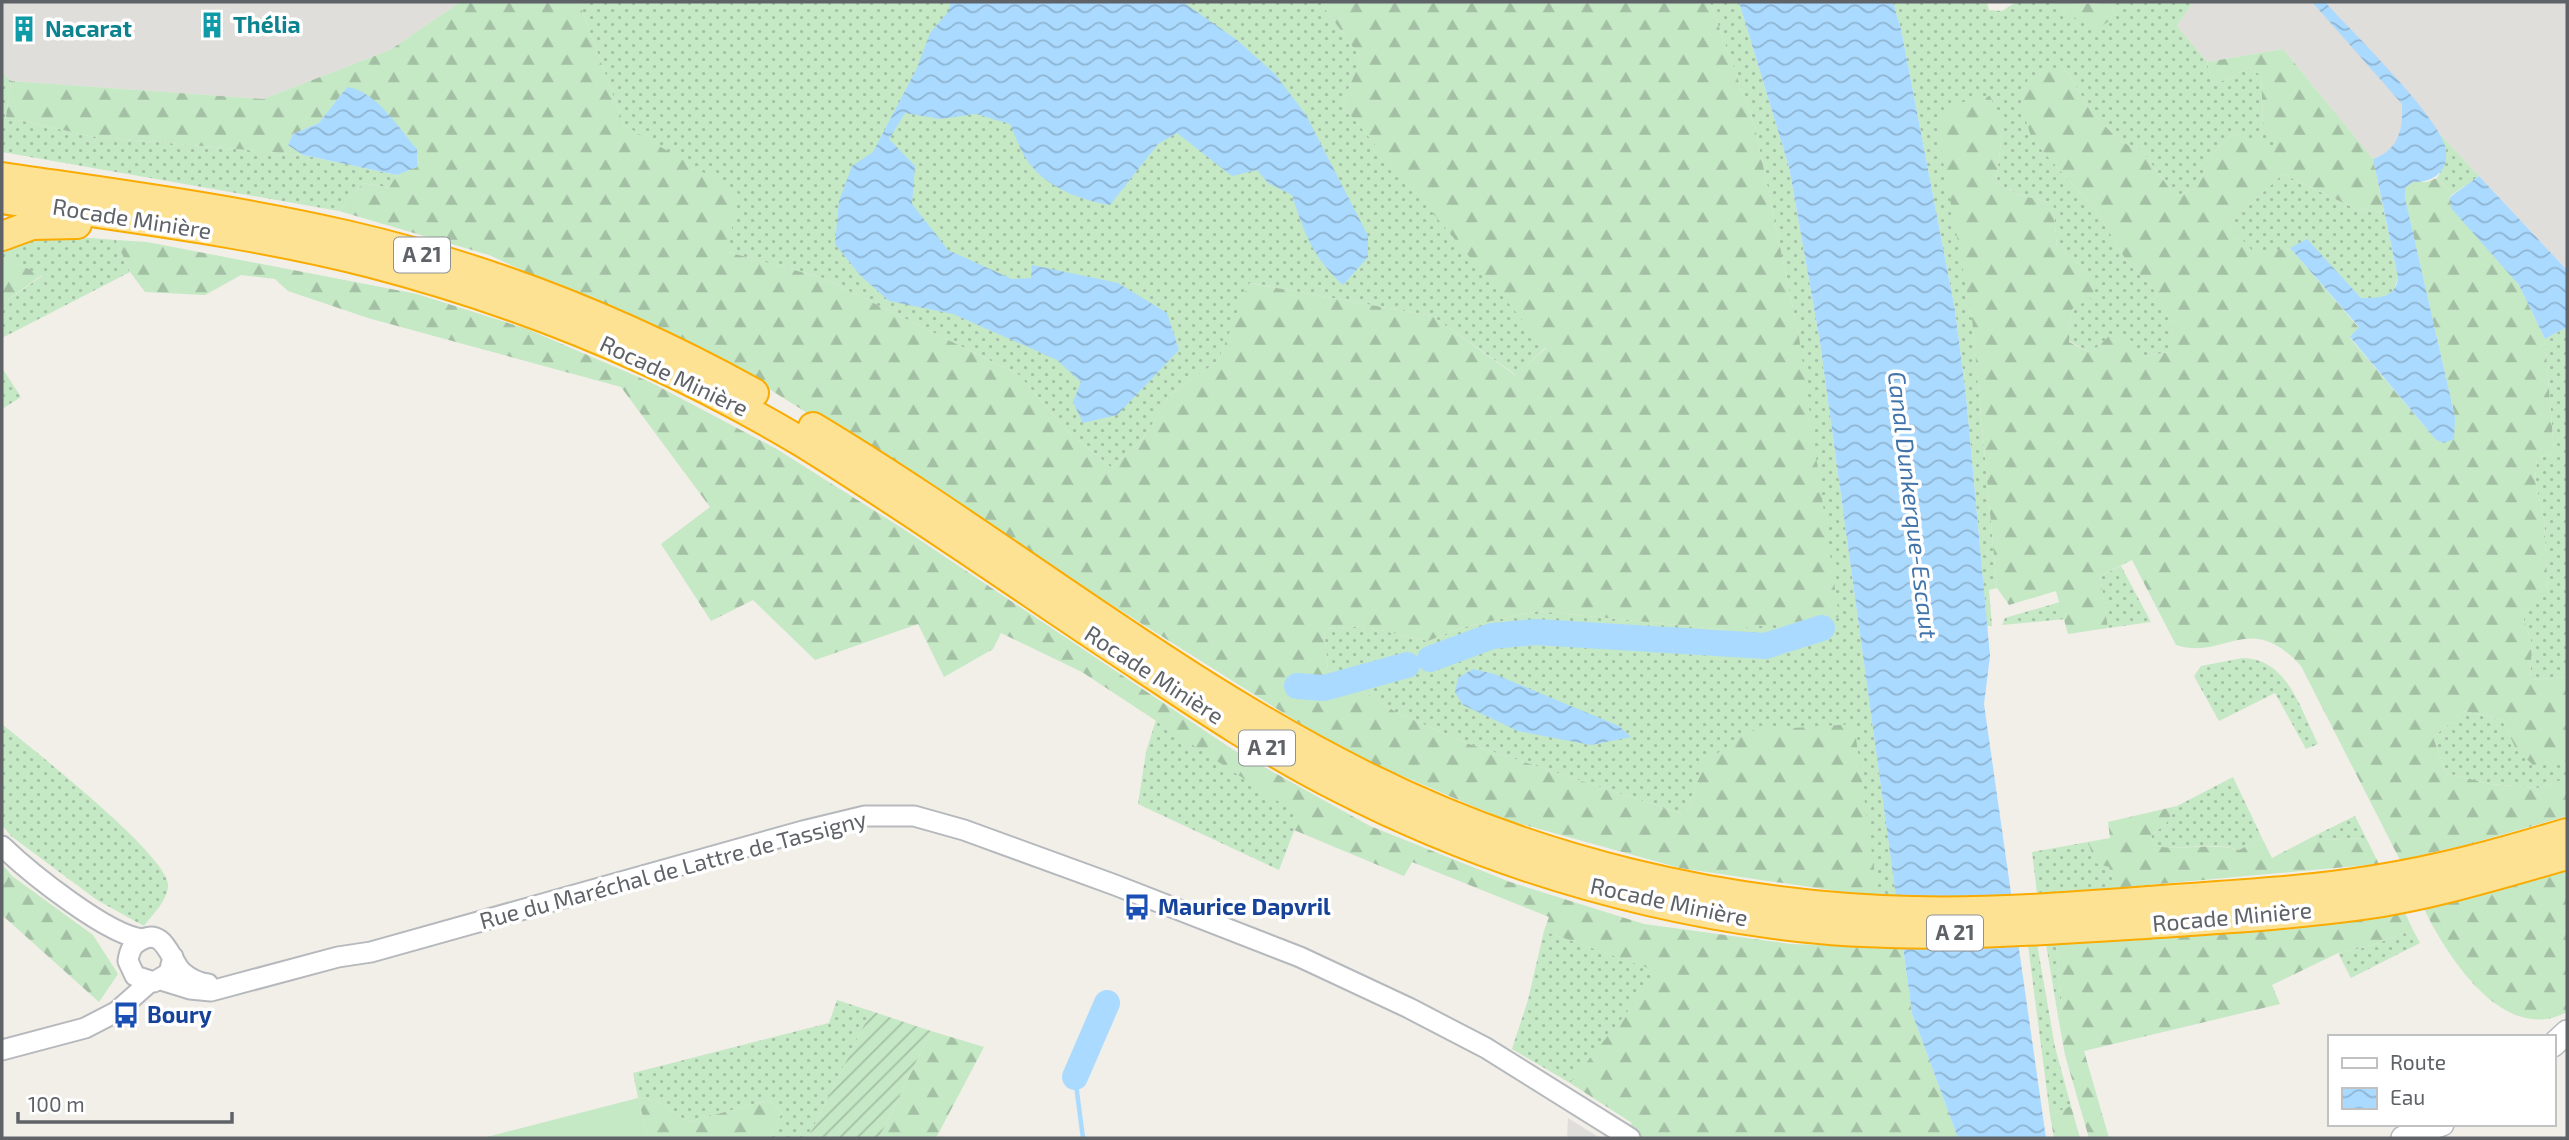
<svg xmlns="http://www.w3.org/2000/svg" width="2569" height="1140" viewBox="0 0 2569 1140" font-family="'Exo 2',sans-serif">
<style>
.industrial{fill:#e0deda}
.grass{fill:url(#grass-dots)}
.forest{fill:url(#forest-firs)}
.garden{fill:url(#garden-furrows)}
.pitch{fill:#c5e8c5}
.water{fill:url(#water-waves)}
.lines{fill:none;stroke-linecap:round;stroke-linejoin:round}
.stream{stroke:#aadaff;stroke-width:4.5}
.river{stroke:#aadaff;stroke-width:26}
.tertiary-casing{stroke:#b5b8bc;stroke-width:23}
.secondary-casing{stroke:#b6babf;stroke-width:26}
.motorway-casing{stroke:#f9ab00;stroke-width:32}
.tertiary{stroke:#fff;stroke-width:19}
.secondary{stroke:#fff;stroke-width:23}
.motorway{stroke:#fde293;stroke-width:28}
.labels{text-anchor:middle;stroke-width:7;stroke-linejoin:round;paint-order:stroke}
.shield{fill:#fff;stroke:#8f9295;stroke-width:2}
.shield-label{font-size:21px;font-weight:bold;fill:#5f6368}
.culture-label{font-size:23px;font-weight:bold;fill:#0d838f;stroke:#fff;text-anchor:start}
.street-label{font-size:23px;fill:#5f6368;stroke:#fff}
.transit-label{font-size:23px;font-weight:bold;fill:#164399;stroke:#fff;text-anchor:start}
.water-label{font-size:24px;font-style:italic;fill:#4174aa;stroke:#fff}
</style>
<defs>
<pattern id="grass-dots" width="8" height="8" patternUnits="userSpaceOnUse" patternTransform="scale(1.75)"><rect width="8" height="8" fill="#c5e8c5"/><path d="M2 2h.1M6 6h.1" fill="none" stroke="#a3c0a4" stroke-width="1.8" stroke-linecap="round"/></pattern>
<pattern id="forest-firs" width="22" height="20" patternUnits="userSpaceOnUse" patternTransform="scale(1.75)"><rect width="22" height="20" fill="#c5e8c5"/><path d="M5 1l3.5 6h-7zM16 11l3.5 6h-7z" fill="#a3c0a4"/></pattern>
<pattern id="garden-furrows" width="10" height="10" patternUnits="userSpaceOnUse" patternTransform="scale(1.75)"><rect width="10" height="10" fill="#c5e8c5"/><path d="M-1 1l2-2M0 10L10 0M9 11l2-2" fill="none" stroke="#a3c0a4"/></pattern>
<pattern id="water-waves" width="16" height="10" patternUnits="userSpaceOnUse" patternTransform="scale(1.75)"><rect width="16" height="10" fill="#aadaff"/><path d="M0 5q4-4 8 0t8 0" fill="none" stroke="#8eb4d2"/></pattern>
</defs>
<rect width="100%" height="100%" fill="#f1efe8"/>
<path class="industrial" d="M2,2H460L390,50L263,99L11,81L2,73Z
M2193,2H2567V270L2437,131L2373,159L2283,49L2207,62L2177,26Z
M1568,1118L1600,1138H1567Z"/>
<path class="grass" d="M579,2H1320L1361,58L1342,105L1546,347L1516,375L1432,316L1250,283L1218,361L1171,394L1144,437L1112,468L1065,429L1019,375L823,278L728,252L661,148L624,125Z
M1710,2H1739L1789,167L1820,342L1896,895L1878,897L1705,762L1685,815L1466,743L1396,712L1328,671L1324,629L1362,626L1428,641L1460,628L1538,611L1726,630L1799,337L1755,127Z
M1893,2H1987L1989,10L2002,11L2016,2H2058L2067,13L2116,17L2110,2H2193L2177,26L2207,62L2212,84L2234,77L2247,67L2261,75L2263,122L2276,138L2275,149L2233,133L2212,154L2197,188L2175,196L2142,151L2120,141L2093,114L2063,66L2032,139L2098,213L2124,257L2155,291L2173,327L2172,352L2143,356L2110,335L2091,353L2069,341L2072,308L2087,270L2057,247L2053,203L2019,195L1996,182L2003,125L1961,251L1972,319L1997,588L1989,590L1992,626H1987L1966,396L1955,310L1901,29Z
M2,73L11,81L6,117L89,136L303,155L397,175L390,188L363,183L339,211L2,152Z
M2437,131L2479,176L2453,194L2437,178C2448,161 2446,148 2437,131Z
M2283,174L2356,209L2384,212L2398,277L2393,293L2379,298H2361L2307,240L2290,248L2255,255L2229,224Z
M2,222L53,235L116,240L130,272L2,338V304L42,276L2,257Z
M2567,327V673L2562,677L2530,680L2532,644L2522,614L2548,592L2544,519L2535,481L2537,458L2554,452L2545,339Z
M2,368L21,397L2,409Z
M2121,566L2151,622L2108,628L2100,576Z
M2060,602L2065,619L2002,625L2005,618Z
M2243,658C2288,659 2300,709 2318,744L2306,749L2275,693L2219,721L2194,676L2201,666Z
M2464,711L2502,720L2516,749L2533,764L2567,760V778L2540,788L2490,784L2446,773L2433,737Z
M1156,720L1300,815L1279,870L1138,804L1146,752Z
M2,724C32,749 165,853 168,884C169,899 153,914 144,926L97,900L11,836L2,825Z
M2233,777L2262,838L2239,850C2210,841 2183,851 2154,846L2151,835L2165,825L2177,806Z
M2355,816L2366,838L2320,840L2314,836Z
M2088,842L2095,862L2109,867L2115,888L2037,893L2032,852Z
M2413,930L2420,943L2351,978L2338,953L2367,947Z
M1544,931L1660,972L1570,1083L1512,1049L1528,1000Z
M2056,943L2062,1004L2058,1016L2046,944Z
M2037,944L2055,1047L2071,1106L2050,1115L2028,945Z
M837,1000L871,1011L808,1138H768L782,1113L769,1100L688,1122L655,1100L638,1098L633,1073L829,1023Z"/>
<path class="forest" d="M460,2H579L624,125L738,193L728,252L823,278L1019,375L1065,429L1112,468L1144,437L1171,394L1218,361L1249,283L1432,316L1515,375L1546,348L1342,105L1361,58L1320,2H1710L1755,127L1799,337L1839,617L1726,630L1538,611L1460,628L1428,641L1362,626L1324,629L1328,671L1396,712L1466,743L1685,815L1705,762L1749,731L1854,724L1878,897L1680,868L1503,819L1344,751L731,365L489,255L339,211L363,183L389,188L397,175L417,167L347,87L319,123L293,134L288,145L303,155L89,136L6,117L11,81L263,99L390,50Z
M2058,2L2094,4L2110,2L2116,17L2095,30L2067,13Z
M2283,49L2373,159L2384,212L2356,209L2283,174L2229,224L2255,254L2290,248L2359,328L2350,338L2436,440L2444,443L2455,417L2405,199L2406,187L2413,181L2427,182L2437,178L2453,194L2449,197L2519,285L2545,339L2554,452L2537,458L2535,481L2544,519L2548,593L2522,614L2532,644L2530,680L2562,677L2567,673V760L2533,765L2516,749L2502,720L2464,711L2433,737L2446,773L2490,784L2540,788L2567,778V816L2469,844L2400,860L2301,666C2249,609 2225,661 2176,645L2132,560L2100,576L2108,628L2068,634L2056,591L2009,605L1997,588L1972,319L1937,128L1945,106L1990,96L2003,125L1996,182L2019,195L2053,203L2057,247L2087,270L2096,295L2072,309L2069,342L2091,353L2110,335L2126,334L2143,356L2171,352L2173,327L2155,291L2124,257L2098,213L2032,139L2021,106L2028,78L2063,66L2093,114L2120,141L2142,151L2175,196L2197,188L2212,154L2233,133L2275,148L2276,138L2263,122L2261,75L2247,67L2234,77L2212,84L2207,62Z
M116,240L147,242L417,294L527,329L650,382L775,448L905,530L1232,749L1370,826L1510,882L1644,924L1791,944L1903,948L1912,1013L1958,1138H1621L1632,1123L1570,1083L1659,972L1544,931L1549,917L1412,862L1404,876L1294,830L1299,815L1082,672L1001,633L993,649L944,677L918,624L815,660L753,600L711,621L661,544L710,507L621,387L368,318L288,291L275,279L241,275L205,295L145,292L130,272Z
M2,257L42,275L2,304Z
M2177,806L2165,825L2151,835L2154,846C2184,851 2210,842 2239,850L2262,838L2272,858L2314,836L2321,840L2366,838L2379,864L2115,888L2109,867L2095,863L2088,842L2110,838L2108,822Z
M2,864L12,876L93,935L118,974L99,1002L2,915Z
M2567,871V1012C2504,1046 2447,956 2424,909Z
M2405,913L2413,930L2367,947L2338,953L2272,985L2280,1004L2084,1051L2109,1138H2089L2065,1055L2058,1016L2062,1004L2056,943L2295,929Z
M931,1031L984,1047L936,1138H879Z
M638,1098L655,1100L688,1122L769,1100L782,1113L768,1138H648Z
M2071,1106L2080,1138H2054L2050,1115Z"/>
<path class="garden" d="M871,1011L931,1031L879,1138H808Z"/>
<path class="pitch" d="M638,1098L648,1138H483Z"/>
<path class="water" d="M951,2H1183L1237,40L1275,74L1306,115L1368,236V257L1343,285C1313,258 1304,233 1292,195L1268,183L1257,170L1232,176L1177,133L1158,144L1110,205C1080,200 1048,188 1029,163C1021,153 1016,137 1010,124L976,114L940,119L905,113L889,139L915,166L912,204L948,250L1012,279L1031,278L1032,265L1118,283L1167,313L1179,350L1117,415L1083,423L1073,402L1081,382L1057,360L953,314L889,301L860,275L835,244L839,201L852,166L873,152L917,68L930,33L948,12Z
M1739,2H1893L1901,29L1955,310L1966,396L1990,656L1984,704L2046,1138H1958L1912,1013L1820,342L1789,167Z
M2312,2H2325C2351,31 2436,113 2445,146C2451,170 2434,183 2413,182L2406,187L2405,198L2455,417L2454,439L2444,443L2436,440L2350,337L2359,327L2290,248L2307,239L2361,298C2380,298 2396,298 2398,277L2373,159C2399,149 2403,130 2402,104Z
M347,87C377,91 398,128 417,149V167L397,175L303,155L288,145L293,134L319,123Z
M2479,176L2567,270V327L2545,339L2519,285L2451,208L2450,197Z
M1473,669L1494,674L1619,726L1631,737L1591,745L1518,731L1463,705L1455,692L1458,678Z"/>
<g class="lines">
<path class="stream" d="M1075,1077L1083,1138"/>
<path class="river" d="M1430,659L1492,636L1536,632L1765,646L1822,628
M1297,686L1324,688L1407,665
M1075,1077L1107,1003"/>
<g class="tertiary-casing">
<path id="tertiary" d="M2,846C28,871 109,937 144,939
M173,957L169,973L154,982L135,976L128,961C129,953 131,946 138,942C164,924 170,960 182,972C190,979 199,983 208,984
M161,980L190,989L211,991L338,957L371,952L803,831L865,816H914L964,830L1115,885L1300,957L1409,1008L1486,1048L1630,1138
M2,1050L85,1028L116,1012L150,982"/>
</g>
<g class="secondary-casing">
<path id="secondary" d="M2553,1045L2567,1032
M2403,1138L2442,1124"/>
</g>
<g class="motorway-casing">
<path id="motorway" d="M2,177C117,194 232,209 346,235C489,268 626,322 754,393
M2,199C125,218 251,232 371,263C521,302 667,362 800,441C914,511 1023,589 1134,662C1200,706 1267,751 1338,787C1474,857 1621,903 1773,924C1896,941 2021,932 2145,924C2217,919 2291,915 2363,905C2433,895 2500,874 2567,855
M2,236L32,225L77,224
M813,427C1000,539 1170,679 1365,776C1535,861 1722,906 1912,911C1991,913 2070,907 2148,901C2224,895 2300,892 2374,880C2440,870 2504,852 2567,833"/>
</g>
<use href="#tertiary" class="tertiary"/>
<use href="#secondary" class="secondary"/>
<use href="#motorway" class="motorway"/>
</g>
<defs>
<g id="building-bare" transform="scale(2.1)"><path d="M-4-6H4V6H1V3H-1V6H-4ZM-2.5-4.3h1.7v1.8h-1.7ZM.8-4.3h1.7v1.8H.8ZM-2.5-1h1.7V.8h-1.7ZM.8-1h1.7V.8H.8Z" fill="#0f9aa8" stroke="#fff" stroke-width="2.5" paint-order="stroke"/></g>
<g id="bus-bare" transform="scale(2.1)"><path d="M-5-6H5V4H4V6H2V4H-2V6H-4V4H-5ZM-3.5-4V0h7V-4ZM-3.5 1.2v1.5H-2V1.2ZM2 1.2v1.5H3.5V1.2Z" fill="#1a4fb4" stroke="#fff" stroke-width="2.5" paint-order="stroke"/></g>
</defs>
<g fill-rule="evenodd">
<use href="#building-bare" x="212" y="25"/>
<use href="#building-bare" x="24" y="29"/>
<use href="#bus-bare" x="1137" y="907"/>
<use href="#bus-bare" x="126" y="1015"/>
</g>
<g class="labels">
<g class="shield">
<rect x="394" y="237.5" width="56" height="35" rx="5"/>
<rect x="1239" y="730.5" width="56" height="35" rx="5"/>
<rect x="1927" y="915.5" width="56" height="35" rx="5"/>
</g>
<g class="shield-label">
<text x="422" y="262">A 21</text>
<text x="1267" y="755">A 21</text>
<text x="1955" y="940">A 21</text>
</g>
<g class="culture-label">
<text x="233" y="33">Thélia</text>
<text x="45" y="37">Nacarat</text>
</g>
<g class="street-label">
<text transform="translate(132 219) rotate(9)" y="8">Rocade Minière</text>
<text transform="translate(674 376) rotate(25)" y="8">Rocade Minière</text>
<text transform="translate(1154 675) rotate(33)" y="8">Rocade Minière</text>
<text transform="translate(673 870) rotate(-15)" y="8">Rue du Maréchal de Lattre de Tassigny</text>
<text transform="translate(1669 902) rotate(12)" y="8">Rocade Minière</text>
<text transform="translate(2232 917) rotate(-5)" y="8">Rocade Minière</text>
</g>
<g class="transit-label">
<text x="1158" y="915">Maurice Dapvril</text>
<text x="147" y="1023">Boury</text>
</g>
<g class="water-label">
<text transform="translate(1912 505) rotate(83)" y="8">Canal Dunkerque-Escaut</text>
</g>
</g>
<rect width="2569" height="1140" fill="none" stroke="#5f6368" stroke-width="7"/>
<rect x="2328" y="1035" width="228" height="91" fill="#ffffff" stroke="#bfc1c3" stroke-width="2"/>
<rect x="2342" y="1058" width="35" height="10" fill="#ffffff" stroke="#bfc1c3" stroke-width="2"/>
<text x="2390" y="1070" font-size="21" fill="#5f6368">Route</text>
<rect x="2342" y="1088" width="35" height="21" fill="url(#water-waves)" stroke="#bfc1c3" stroke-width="2"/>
<text x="2390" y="1105" font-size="21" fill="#5f6368">Eau</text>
<path d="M18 1112v10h214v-10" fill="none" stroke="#5f6368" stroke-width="3.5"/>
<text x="28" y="1112" font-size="21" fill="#5f6368" stroke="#ffffff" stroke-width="5" paint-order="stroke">100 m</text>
</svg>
